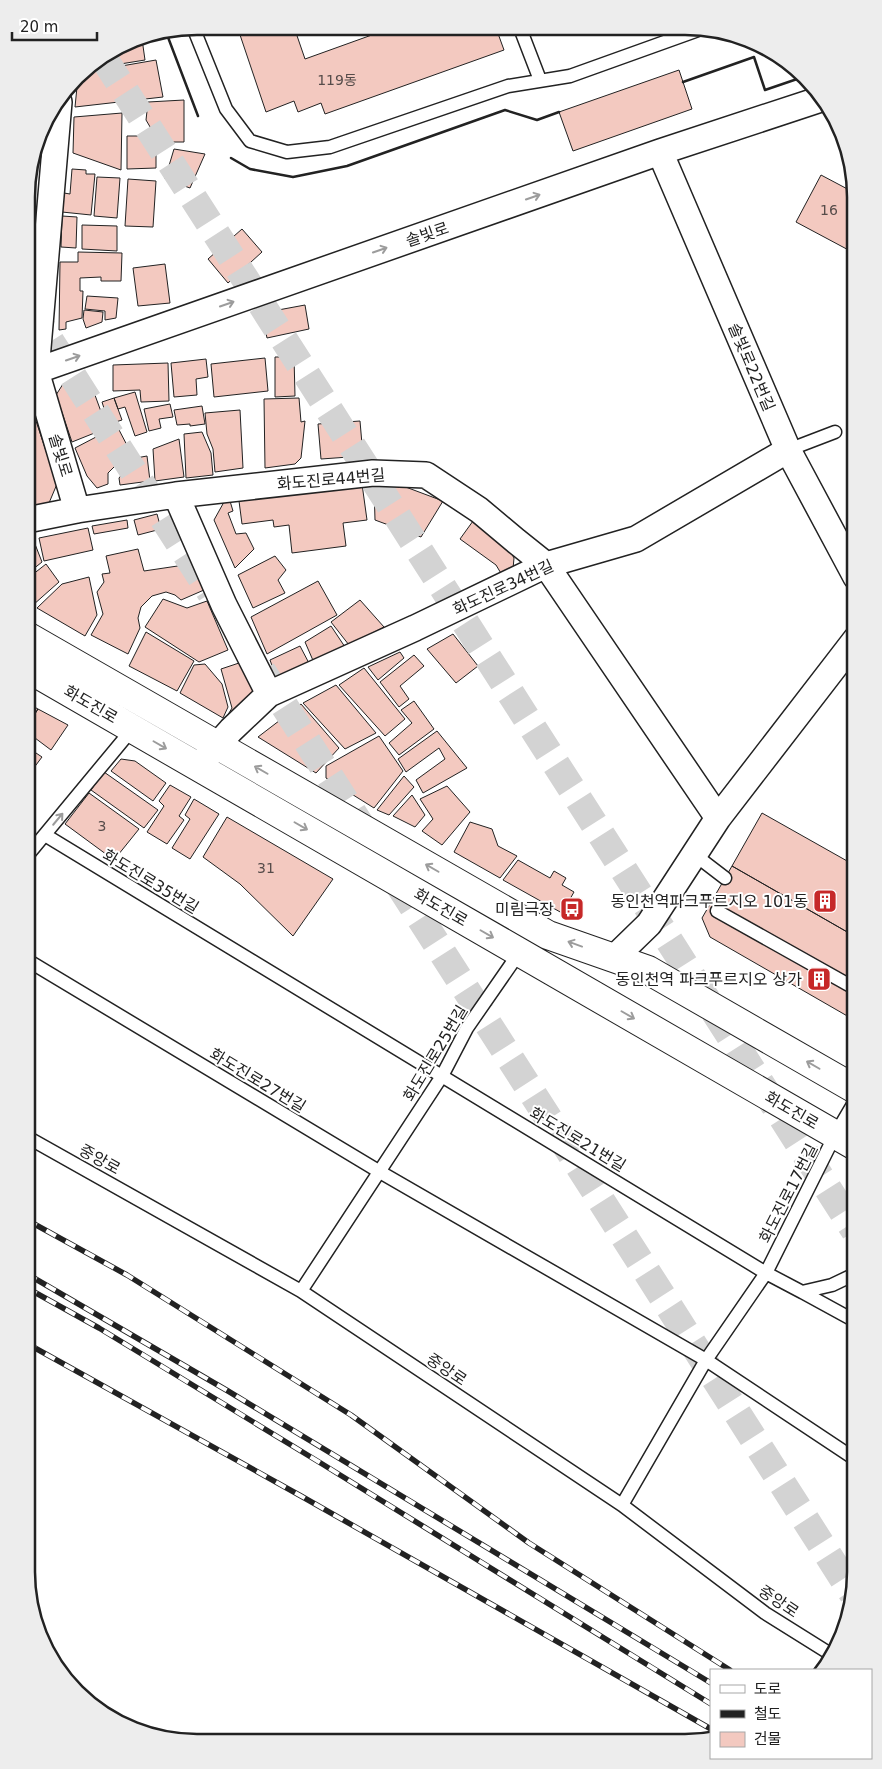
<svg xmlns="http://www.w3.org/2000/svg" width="882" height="1769" viewBox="0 0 882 1769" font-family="'DejaVu Sans','Noto Sans KR',sans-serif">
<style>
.building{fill:#f3c9c0;stroke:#222}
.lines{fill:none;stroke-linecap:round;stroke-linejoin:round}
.highway-tunnel{stroke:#d3d3d3;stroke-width:28;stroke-dasharray:28 14;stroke-linecap:butt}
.lane-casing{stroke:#222;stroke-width:15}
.street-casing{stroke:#222;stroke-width:28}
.secondary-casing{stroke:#222;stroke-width:30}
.lane{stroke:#fff;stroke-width:12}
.street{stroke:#fff;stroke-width:25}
.secondary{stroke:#fff;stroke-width:28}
.rail-casing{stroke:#222;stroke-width:5.5}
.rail{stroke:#fff;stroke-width:4;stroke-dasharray:11;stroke-linecap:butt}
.wall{stroke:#222;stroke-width:2.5}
.oneway{stroke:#9c9c9c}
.labels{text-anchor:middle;stroke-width:4;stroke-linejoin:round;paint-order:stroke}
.number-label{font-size:14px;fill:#564c4a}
.street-label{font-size:16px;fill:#222;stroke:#fff}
.poi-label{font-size:16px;fill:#222;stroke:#fff;text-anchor:end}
.rim{fill:none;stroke:#222;stroke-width:2.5}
</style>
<rect width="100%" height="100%" fill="#fff"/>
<path class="building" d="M237,26L294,27L305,59L394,27L496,28L504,50L325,114L321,103L298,112L294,101L266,112Z
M142,39L145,60L83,70L127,42Z
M156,60L163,97L75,107L78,77L81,73Z
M679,70L692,109L573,151L559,112Z
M184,100V142H159L146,120L148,102Z
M122,113L121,170L73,153L74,117Z
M40,136L36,172L29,170Z
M127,136H147L156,142V168L127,169Z
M174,149L205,154L190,188L165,179Z
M72,169L86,170V174H95L91,215L62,212L64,193L70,194Z
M821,175L855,193L856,254L796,222Z
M28,177L36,179L32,232H28Z
M97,177L120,178L117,218L94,216Z
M128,179L156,181L153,227L125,226Z
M62,216L77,217L76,248L61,247Z
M82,225L117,226V251L82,249Z
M242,229L262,252L228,283L208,259Z
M28,236H32L29,282H28Z
M78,252L122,253L121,281H101V277L80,278V291H83L82,318L66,322V329L59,330L60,262H78Z
M165,264L170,303L138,306L133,268Z
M87,296L118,298L116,318L105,320V311L85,309Z
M305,305L309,329L267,338L262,313Z
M84,310L103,312L102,322L86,328L83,319Z
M275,357H294L295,396L275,397Z
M265,358L268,391L214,397L211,364Z
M206,359L208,377L196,379L197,395L174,397L171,363Z
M168,363L169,401L141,402L140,390L113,391V365Z
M88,376L107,428L72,442L56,395L63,384Z
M135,392L147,432L135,436L125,407L118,409L114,398Z
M114,398L122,420L109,424L102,402Z
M299,398L301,422L305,421L301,458L295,464L265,468L264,399Z
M29,400L57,484L49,503L29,507L27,503V401Z
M170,404L173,417L159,419L161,428L149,431L144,409Z
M202,406L205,424L190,426V424L177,425L174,410Z
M240,410L243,468L215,472L213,449L207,434L205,413Z
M360,421L363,456L321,459L318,424Z
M117,426L130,451L108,473V484L97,488L87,476L75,448Z
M202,432L211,453L213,475L186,478L184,434Z
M179,439L184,477L155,481L153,449Z
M147,456L150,481L120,485L119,478L136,458Z
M362,484L367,520L343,523L346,546L292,553L289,525L274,527L273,520L242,524L239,501Z
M374,485L403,486L443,501L421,537L375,520Z
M230,501L233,511L228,513L236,534L246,533L254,549L235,568L214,520L224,502Z
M157,514L161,529L138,535L134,520Z
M127,520L128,528L94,534L92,526Z
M473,521L507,545L514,558L513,569L502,575L496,565L460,539Z
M88,528L93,550L44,561L39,538Z
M33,539L42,562L27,574V541Z
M138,549L144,571L191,564L204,590L181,600L175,595L166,592L152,596L141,607L138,618L140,628L128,654L91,635L103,614L97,592L104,582L102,574L110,573L106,556Z
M275,556L286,570L278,580L285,593L253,608L238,575Z
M46,564L59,582L33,605L27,602V579Z
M89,577L97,615L85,636L37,608L62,584Z
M318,581L337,615L267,654L251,617Z
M163,599L187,608L207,601L228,650L199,662L145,627Z
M360,600L384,627L349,645L331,622Z
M331,626L347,650L315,665L305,642Z
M146,632L194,661L177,691L129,666Z
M453,634L478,666L456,683L427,649Z
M300,646L311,667L289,679L275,674L270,660Z
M400,652L404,658L378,680L368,667Z
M414,655L424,666L400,686L409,699L399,707L380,682Z
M242,662L255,692L231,720L226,718L232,708L221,669Z
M205,664L222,684L228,707L223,718L180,693L194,665Z
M364,668L405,719L385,736L339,685Z
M336,685L376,733L345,749L303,703Z
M414,701L434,729L399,755L389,743L412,723L401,710Z
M27,703L38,709L27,726Z
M301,704L339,748L316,773L258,737Z
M38,709L68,725L51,750L27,732V726Z
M437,731L467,768L423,793L416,780L445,759L439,748L406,772L398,759Z
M379,736L403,771L374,808L326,778V766Z
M27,747L42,757L27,777Z
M121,759L135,761L166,783L153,801L111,771Z
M104,772L158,810L144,828L91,790Z
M404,776L414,787L389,815L377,810Z
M170,785L191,797L179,816L184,820L167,844L147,832L164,806L159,801Z
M447,786L470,812L442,845L422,831L433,819L420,799Z
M89,793L139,829L114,860L65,824Z
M412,795L425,815L415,827L393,816Z
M194,799L219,814L190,859L172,848L190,819L185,815Z
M762,813L856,866V937L732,866Z
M227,817L333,879L293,936L240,884L203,857Z
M470,822L492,829L498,846L517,856L500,878L454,852Z
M518,860L550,878L554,871L566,878L562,885L574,892L562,913L503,880Z
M732,866L856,937V1021L710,937L702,918Z"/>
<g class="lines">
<path class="highway-tunnel" d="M103,57L855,1231
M28,306L211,593
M262,671L853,1594"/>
<g class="lane-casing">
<path id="lane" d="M193,27L226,109L250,141L287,152L330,147L508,86L570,76L701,29
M520,28L540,80
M788,450L835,432
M45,835L766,1273L802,1292L832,1285L855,1274
M695,855L725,878
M27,856L134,727
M717,911L856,989
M27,960L380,1172L706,1360L855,1459
M27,1137L301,1291L622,1505L765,1613L832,1655
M301,1291L442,1076L467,1028L519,953
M802,1292L855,1321
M622,1505L706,1360L766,1273L835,1135L855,1101"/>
</g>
<g class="street-casing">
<path id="street" d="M59,102L36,371L77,510
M660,152L788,450L856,577
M27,374L660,152L818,100
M176,495L224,605L269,694
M27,520L77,510L176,495L373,473L426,475L479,510L516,541L546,565L718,818
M205,759L231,730L269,694L415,628L546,565L636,539L788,450
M614,958L649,924L718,818L856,639"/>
</g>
<g class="secondary-casing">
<path id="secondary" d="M27,636L548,935L648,970L855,1089
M27,668L855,1146"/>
</g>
<use href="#lane" class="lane"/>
<use href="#street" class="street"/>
<use href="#secondary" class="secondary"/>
<g class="rail-casing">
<path id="rail" d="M27,1220L127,1275L351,1415L529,1543L730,1670
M27,1274L228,1391L711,1683
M27,1288L99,1328L319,1462L711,1704
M26,1343L301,1496L711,1729"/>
</g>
<use href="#rail" class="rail"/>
<path class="wall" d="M166,32L198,116
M683,82L754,57L765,90L803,77
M231,158L250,169L293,177L347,166L505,110L537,120L559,112"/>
</g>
<defs><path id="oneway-shaft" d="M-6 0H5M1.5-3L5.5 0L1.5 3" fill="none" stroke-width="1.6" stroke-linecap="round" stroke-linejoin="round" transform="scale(1.25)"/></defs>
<g class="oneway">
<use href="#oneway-shaft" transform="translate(533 197) rotate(-19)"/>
<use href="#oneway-shaft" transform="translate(380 250) rotate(-19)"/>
<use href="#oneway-shaft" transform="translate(227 304) rotate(-19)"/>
<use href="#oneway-shaft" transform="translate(73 358) rotate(-19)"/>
<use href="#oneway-shaft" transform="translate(160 745) rotate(30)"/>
<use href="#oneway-shaft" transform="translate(261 770) rotate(-150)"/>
<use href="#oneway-shaft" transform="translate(58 819) rotate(-50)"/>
<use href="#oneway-shaft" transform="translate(301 826) rotate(30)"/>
<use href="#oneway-shaft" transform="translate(432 868) rotate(-150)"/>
<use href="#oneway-shaft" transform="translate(487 934) rotate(30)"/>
<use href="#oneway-shaft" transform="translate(575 944) rotate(-160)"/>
<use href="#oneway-shaft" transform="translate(628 1015) rotate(30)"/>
<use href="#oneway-shaft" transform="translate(813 1065) rotate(-150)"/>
</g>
<defs>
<g id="building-square" transform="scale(1.25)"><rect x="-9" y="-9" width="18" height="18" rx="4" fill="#c62828" stroke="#fff"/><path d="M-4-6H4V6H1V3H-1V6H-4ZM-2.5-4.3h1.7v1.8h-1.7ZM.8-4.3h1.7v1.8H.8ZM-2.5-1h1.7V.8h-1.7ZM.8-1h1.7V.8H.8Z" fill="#fff"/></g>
<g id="bus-square" transform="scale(1.25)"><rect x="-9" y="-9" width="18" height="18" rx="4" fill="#c62828" stroke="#fff"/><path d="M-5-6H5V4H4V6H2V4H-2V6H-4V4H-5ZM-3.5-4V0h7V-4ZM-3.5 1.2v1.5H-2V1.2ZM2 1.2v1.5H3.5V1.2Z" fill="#fff"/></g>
</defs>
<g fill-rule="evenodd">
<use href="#building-square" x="825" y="901"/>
<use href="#bus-square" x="572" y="909"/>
<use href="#building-square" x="819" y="979"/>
</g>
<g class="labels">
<g class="number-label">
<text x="337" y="85">119동</text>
<text x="829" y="215">16</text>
<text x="102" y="831">3</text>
<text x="266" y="873">31</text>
</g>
<g class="street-label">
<text transform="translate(427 234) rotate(-19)" y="6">솔빛로</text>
<text transform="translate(752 367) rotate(67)" y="6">솔빛로22번길</text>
<text transform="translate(61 455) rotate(73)" y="6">솔빛로</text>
<text transform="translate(331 479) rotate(-5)" y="6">화도진로44번길</text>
<text transform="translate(503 587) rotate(-25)" y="6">화도진로34번길</text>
<text transform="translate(91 704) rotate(30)" y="6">화도진로</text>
<text transform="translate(151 881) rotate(31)" y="6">화도진로35번길</text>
<text transform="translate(441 907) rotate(30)" y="6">화도진로</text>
<text transform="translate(435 1053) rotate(-59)" y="6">화도진로25번길</text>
<text transform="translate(258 1080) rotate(31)" y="6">화도진로27번길</text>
<text transform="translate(792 1110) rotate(30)" y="6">화도진로</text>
<text transform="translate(578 1139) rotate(31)" y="6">화도진로21번길</text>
<text transform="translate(100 1159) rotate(29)" y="6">중앙로</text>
<text transform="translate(788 1193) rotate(-63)" y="6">화도진로17번길</text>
<text transform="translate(447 1369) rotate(34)" y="6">중앙로</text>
<text transform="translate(779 1601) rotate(34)" y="6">중앙로</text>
</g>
<g class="poi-label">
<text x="808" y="907">동인천역파크푸르지오 101동</text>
<text x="554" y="915">미림극장</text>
<text x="802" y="985">동인천역 파크푸르지오 상가</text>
</g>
</g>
<path d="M0 0H882V1769H0ZM197 35H685A162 162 0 0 1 847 197V1572A162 162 0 0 1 685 1734H197A162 162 0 0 1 35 1572V197A162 162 0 0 1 197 35Z" fill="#ededed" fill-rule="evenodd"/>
<path class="rim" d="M197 35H685A162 162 0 0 1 847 197V1572A162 162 0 0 1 685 1734H197A162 162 0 0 1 35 1572V197A162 162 0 0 1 197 35Z"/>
<rect x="710" y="1669" width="162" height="90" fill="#ffffff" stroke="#a7a7a7"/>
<rect x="720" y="1685" width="25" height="8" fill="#ffffff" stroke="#a7a7a7"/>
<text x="754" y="1694" font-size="15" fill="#222222">도로</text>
<rect x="720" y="1710" width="25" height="8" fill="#222222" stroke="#a7a7a7"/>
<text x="754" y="1719" font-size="15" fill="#222222">철도</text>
<rect x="720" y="1732" width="25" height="15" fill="#f3c9c0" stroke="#a7a7a7"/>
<text x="754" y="1744" font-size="15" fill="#222222">건물</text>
<path d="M12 32v8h85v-8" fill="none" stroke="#222222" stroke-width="2.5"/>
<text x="20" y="32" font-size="15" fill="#222222" stroke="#ffffff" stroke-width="4" paint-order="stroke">20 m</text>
</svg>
